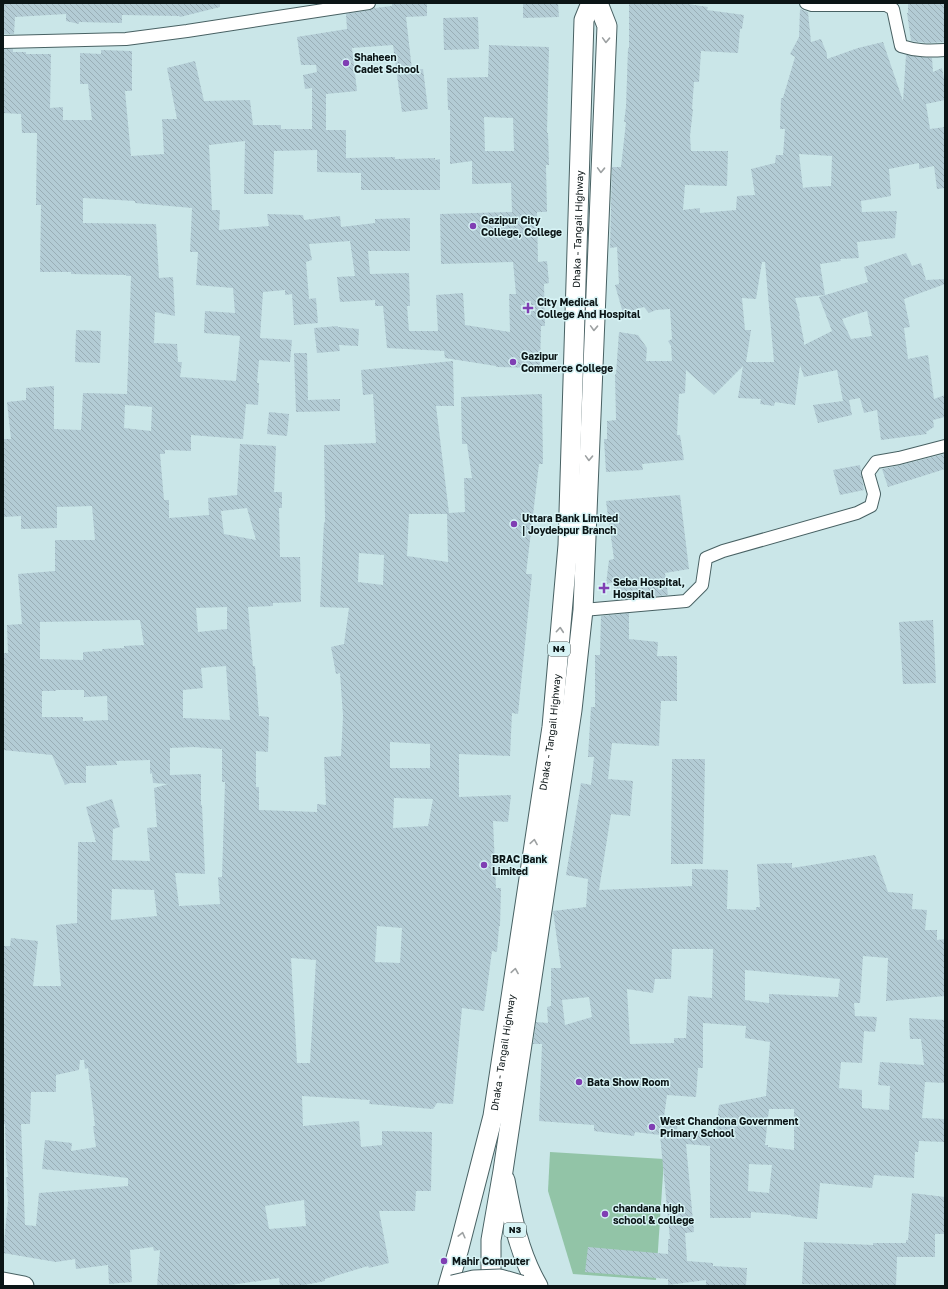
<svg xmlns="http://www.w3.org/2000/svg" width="948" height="1289" viewBox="0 0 948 1289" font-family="'Golos Text',sans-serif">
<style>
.park{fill:#92c4a7}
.building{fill:url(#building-back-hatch);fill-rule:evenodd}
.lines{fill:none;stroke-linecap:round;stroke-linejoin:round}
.minor-casing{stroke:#486163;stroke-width:14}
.trunk-casing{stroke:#486163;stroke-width:21}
.minor{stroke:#fff;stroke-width:12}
.trunk{stroke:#fff;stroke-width:19}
.motorway-bridge-casing{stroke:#486163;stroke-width:23;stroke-linecap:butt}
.motorway-bridge{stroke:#fff;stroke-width:21}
.oneway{stroke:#9da1a2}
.poi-dot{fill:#803eb3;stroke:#d7f3f5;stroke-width:1.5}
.labels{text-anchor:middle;stroke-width:3;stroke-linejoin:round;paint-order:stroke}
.shield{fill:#d7f3f5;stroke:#485859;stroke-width:1}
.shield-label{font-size:9px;font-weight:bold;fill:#0b1516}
.poi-label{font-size:10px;font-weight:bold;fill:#0b1516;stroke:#d7f3f5;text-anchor:start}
.street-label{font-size:10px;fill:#0b1516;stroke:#d7f3f5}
</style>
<defs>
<pattern id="building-back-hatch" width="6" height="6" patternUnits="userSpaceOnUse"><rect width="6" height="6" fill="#b3ccd5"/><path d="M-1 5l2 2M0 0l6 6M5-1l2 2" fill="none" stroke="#99aeb6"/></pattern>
</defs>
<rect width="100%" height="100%" fill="#cae6e8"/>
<path class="park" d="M550,1152L664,1159L656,1280L573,1274L548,1191Z"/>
<path class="building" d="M3,3H220V7L180,17L179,16L122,15V23L79,22V24L66,21V14L15,17L14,34H3Z
M392,3H427V16L406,17L412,70L423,69L428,109L402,112L393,45L352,48L357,91L326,94V130H346V158L395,157V159L435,158V160L440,159V190H361V173L317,172V150L274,151L273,194H244L245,141L209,145L212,210H220L219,230L269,226L267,214L303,215L304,220L340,216L341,227L375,223V219L410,218V251H368L370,274L409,273L410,306H407L409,331H438L436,295L463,293L465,325L510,332L509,294H516L513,262L441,264L440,214L512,212L511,183L472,184V161L450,164V110H448L447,78L488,77L489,45L549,47L547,133H548L549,165H546L547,212H537L538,262L547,261L549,283L544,284L545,326H541L540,368L496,367V366L445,358L444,351L387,348L383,306H375V300L340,302L337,277L355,276L350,241L309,244L312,260L306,262L309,299L316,298L318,323L294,325L292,294L285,295V290L263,292L260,338L292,340L290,362L259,360L257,383H259L258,405L246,404L243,439L191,435V451L165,450V454H160L164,500H169V518L209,515L208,498L237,495L240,444L276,446L274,492H282V508H279L280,557H300L301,602L273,603V606L248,607L253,666H255L259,716L269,717L268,752L256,751V787H259V810L317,812V804L326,805L324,757L341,756L343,716L340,673L336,674L331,647L344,644L349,608L320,607L324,522L325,523L324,445L376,443L373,394L363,395L361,370L453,361L454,406H436L449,513L465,512L464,478H472L467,444H462L461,397L542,394L543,464H539L526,574H532L518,714L512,713L510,756L459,754V797L511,795L508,822L493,821L496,888H501L500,926H499L497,952L492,951L484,1011L462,1008L453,1104L437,1103L433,1109L369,1104L370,1100L302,1096L303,1126L359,1121L361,1147L382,1145V1131L432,1132L431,1191H416L415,1211H379L389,1263L369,1268L368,1266L325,1279V1281L304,1285V1286H280L279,1278L224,1286H157L160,1250L154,1251L153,1247L130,1250L132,1282L109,1284L108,1265L76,1269L75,1259L56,1262L3,1253L8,1202L6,1177H8L6,1159L5,1124H3V946H10L11,938L38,941L33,986H61L56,925L77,923L78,842H96L86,807L112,799L120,827L113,829L112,860L150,861L147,828L157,827L154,788L168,784L153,783L152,773L150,774V760L116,761L117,765L86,766V783H70L65,785L52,755L3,750V653H8L7,625L22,624L18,574L55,571V540H95L92,506L57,507V528L21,529V516L3,517V439H11L7,402L26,400V388L54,386V429L81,430L83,393L127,394L131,276H126V275L71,274V272H40L41,205H36L37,133H22L21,114L3,113V49H13V52H26V54H51L50,108L63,107V120H92L88,84H80V53L101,54V50L132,51V91H125L131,156L164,154L162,119H177L167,68L195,61L204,101L250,100L253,125H281V129H312V88L305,89L303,75L317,72L316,65H301L297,37L347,29L346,14L370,10L375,8L392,6ZM484,117L513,118L514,151H485ZM83,198L135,201V203L192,208L190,252H198L196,285L233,288L235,313L205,311L204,333L240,336L236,381L180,377L182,362H178L177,344L154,343L155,312L175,316L173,277L159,278L156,224L83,223ZM125,405L152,407L151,431L124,428ZM247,508L256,540L224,534L221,511ZM409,514H447L448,562L407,556ZM359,553L384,555L383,585L358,582ZM227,607V629L198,632L196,608ZM140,620L144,645L124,646V648L102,649V651L83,652V660L40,659V622ZM226,666L230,720L183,718V690L203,688L201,668ZM56,690H84V697L107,696L108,720L83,721V717H42V691H56ZM390,742L430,744V768H390ZM194,747L222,749V782H225L222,877H218L220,904L179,906L175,873L205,874L202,805H201V774L170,775V748ZM394,798L433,799L428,826L393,828ZM112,889L154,890L157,916L111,920ZM377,926L402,928L400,963L375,962ZM291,958L316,960L310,1063H297ZM80,1060H84L85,1069L88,1068L95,1126H93L96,1147L71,1151L72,1143L45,1140L42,1169L128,1178V1186L39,1193L36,1226L25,1225L21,1124H30L31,1092H56V1075L79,1070ZM304,1200L306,1226L269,1229L265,1206Z
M523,3H558L559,17L523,18Z
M629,3H681L708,7L707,10L744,15L742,29H740L738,53L701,51L699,82H694L692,109H693L690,136L691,151H728L727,186L685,185L683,210L700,208V213L736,210L737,196L755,195L751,169L775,163L776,155H783L785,129H780L781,98H783L795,57L790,54L799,37L800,9L808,12L811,42L821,39L827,54V59L858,48L883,42L903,101L906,55L932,58L933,72L942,68L945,84V100L926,104L930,129L945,127V188L937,189L934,166L919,169V163L889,169L891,196L861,201L862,212L897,211L895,238L857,242L859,258L840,259L841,261L820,264L825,295L795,298L800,316H799L804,341V345L832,331L819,297L868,282L864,267L906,253L912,266L921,263L926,280L945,279V284L904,299L910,327L904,328L908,359L928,355L934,399L945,395V417L933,420L934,427L926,432L927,434L881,440L877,410L864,413L860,398L849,400L852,415L818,423L813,405L843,401L837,370L804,377L800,365L795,405L775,402L774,406L760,404L761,399L738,398L743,366L714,395L686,370L685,393L679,394L677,435H680L684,460L642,464L643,470L606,472L604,439H607V421L616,420L615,374H616L619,332L638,335L647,348L646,361H672L671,346L668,341L672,339L670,309L656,310L649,313L644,307L623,313L615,285L619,284L617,247L610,248L612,167H621L626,122H624L626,107L628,48H629ZM799,154L832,156L831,186L809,187L803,188ZM762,262H765L774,362H746L751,330H745L742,298L756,299ZM867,311L872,336L851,339L842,319Z
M908,3H945V42L928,43L911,41L907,13H908Z
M478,17L479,49L444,50L443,18Z
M338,326V327L359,329L358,346L339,345L340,351L317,353L314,328Z
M76,330L101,331L100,363L75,362Z
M294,353H307L308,400L340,399V411L296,412Z
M269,412L289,414L287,436L267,434Z
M944,454L945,469L888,487L882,469L901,465Z
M860,465L864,490L840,495L833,470Z
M680,495L689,569L665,573L668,595L614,600V582L606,584L609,560L614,559L606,501Z
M629,613V639L658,642L657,656H677V701H661L659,746L612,743L608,779L633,781L630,816L611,814L599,890L692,886V869L728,870L727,909L756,910V907H760L757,864L792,863V868L875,855L888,892L913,894L912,909L927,910L925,930H937V940L945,939V996L886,1001L888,958L863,956L860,1003H854L855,1016L877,1017L875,1032L864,1031L862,1063L841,1062L839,1088L862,1090V1108L889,1110L890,1086L878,1085L880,1062L924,1065L921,1039H910L909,1018L945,1020V1083L925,1082L922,1118L945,1119V1142L919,1141L918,1152H915L914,1178L874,1175L872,1188L820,1183L817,1219L791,1216V1215L751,1212V1218H710V1146L686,1144L694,1232L685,1233L687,1261L713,1263V1266L747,1268L746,1286H706V1280L668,1285V1279L585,1272L588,1247L668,1254V1239H670L660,1135L635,1132L634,1136L594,1131V1125L539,1121L542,1044H533L536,1022L548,1023L547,1007L551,1006V968H561L553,911L586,907L588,879L566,875L581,783L591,785L594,757H588L591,707H595V655H600L601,616ZM672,949H713L712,998L688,996L686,1038H674V1043L630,1044L627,989L653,993L655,979H671ZM745,970L840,979L838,997L769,994V1003L745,1000ZM589,997L592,1017L565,1025L562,1000ZM703,1023L746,1026L745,1038L770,1042L766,1096L719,1105L716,1132L677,1130L678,1119L664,1117L667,1095L696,1097L698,1068H703ZM769,1109H794V1150L768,1147V1145H765ZM749,1164L772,1165L769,1193L748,1191Z
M933,620L936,683L903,684L899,622Z
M672,759H705L703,864H671Z
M912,1193L945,1197V1234H935V1257H897L896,1286H851L802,1284L804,1242L873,1245V1243H906V1240H908Z"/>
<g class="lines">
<g class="minor-casing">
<path id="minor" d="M806,3L812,5H886L893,9L901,46C916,51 929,51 945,50
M3,42L126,39L187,31L369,3
M583,610L686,601L702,585L706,558L723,551L857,513L871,506L874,494L868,473L876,462L899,458L945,446"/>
</g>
<g class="trunk-casing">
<g id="trunk">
<path d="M505,1180C512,1217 519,1254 538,1286"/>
<path d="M3,1282L24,1286"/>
<path id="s1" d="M448,1286L459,1248L493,1116L552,727L568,545L584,20L591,3"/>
<path d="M491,1286V1240L503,1171L572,710L583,610L607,26L598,3"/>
</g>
</g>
<use href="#minor" class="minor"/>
<use href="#trunk" class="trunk"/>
<g class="motorway-bridge-casing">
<path id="motorway-bridge" d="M453,1286L474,1281L500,1280L521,1286"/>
</g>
<use href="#motorway-bridge" class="motorway-bridge"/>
</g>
<defs><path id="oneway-chevron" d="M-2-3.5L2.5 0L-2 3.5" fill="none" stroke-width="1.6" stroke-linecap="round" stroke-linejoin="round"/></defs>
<g class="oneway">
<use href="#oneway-chevron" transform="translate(606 40) rotate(92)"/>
<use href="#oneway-chevron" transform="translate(601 170) rotate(92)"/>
<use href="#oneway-chevron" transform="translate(594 328) rotate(92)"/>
<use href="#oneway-chevron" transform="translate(589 458) rotate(92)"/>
<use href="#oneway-chevron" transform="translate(560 630) rotate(-85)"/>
<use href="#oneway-chevron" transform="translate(534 842) rotate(-81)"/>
<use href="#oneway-chevron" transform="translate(515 971) rotate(-81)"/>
<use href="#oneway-chevron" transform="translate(462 1235) rotate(-76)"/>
</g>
<g class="poi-dot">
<circle cx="346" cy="63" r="4"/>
<circle cx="473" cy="226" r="4"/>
<path d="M526 302h4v4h4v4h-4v4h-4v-4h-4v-4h4z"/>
<circle cx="513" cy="362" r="4"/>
<circle cx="514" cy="524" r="4"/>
<path d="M602 582h4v4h4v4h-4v4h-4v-4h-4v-4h4z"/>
<circle cx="484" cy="865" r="4"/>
<circle cx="579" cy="1082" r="4"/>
<circle cx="652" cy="1127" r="4"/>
<circle cx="605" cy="1214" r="4"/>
<circle cx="444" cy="1261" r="4"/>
</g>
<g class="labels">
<g class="shield">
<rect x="548" y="642" width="22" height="14" rx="3"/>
<rect x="504" y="1223" width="22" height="14" rx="3"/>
</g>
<g class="shield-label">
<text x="559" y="652">N4</text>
<text x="515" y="1233">N3</text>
</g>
<g class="poi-label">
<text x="354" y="61">Shaheen<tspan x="354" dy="12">Cadet School</tspan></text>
<text x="481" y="224">Gazipur City<tspan x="481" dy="12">College, College</tspan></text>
<text x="537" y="306">City Medical<tspan x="537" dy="12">College And Hospital</tspan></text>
<text x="521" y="360">Gazipur<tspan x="521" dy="12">Commerce College</tspan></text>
<text x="522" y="522">Uttara Bank Limited<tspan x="522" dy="12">| Joydebpur Branch</tspan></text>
<text x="613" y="586">Seba Hospital,<tspan x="613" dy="12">Hospital</tspan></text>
<text x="492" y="863">BRAC Bank<tspan x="492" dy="12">Limited</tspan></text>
<text x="587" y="1086">Bata Show Room</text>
<text x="660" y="1125">West Chandona Government<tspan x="660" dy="12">Primary School</tspan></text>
<text x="613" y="1212">chandana high<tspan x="613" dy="12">school &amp; college</tspan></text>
<text x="452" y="1265">Mahir Computer</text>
</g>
<g class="street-label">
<text dy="4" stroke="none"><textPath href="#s1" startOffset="1068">Dhaka - Tangail Highway</textPath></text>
<text dy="4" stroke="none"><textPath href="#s1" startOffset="564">Dhaka - Tangail Highway</textPath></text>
<text dy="4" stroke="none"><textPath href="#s1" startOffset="240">Dhaka - Tangail Highway</textPath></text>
</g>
</g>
<rect width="948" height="1289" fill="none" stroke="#0b1516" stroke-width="8"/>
</svg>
